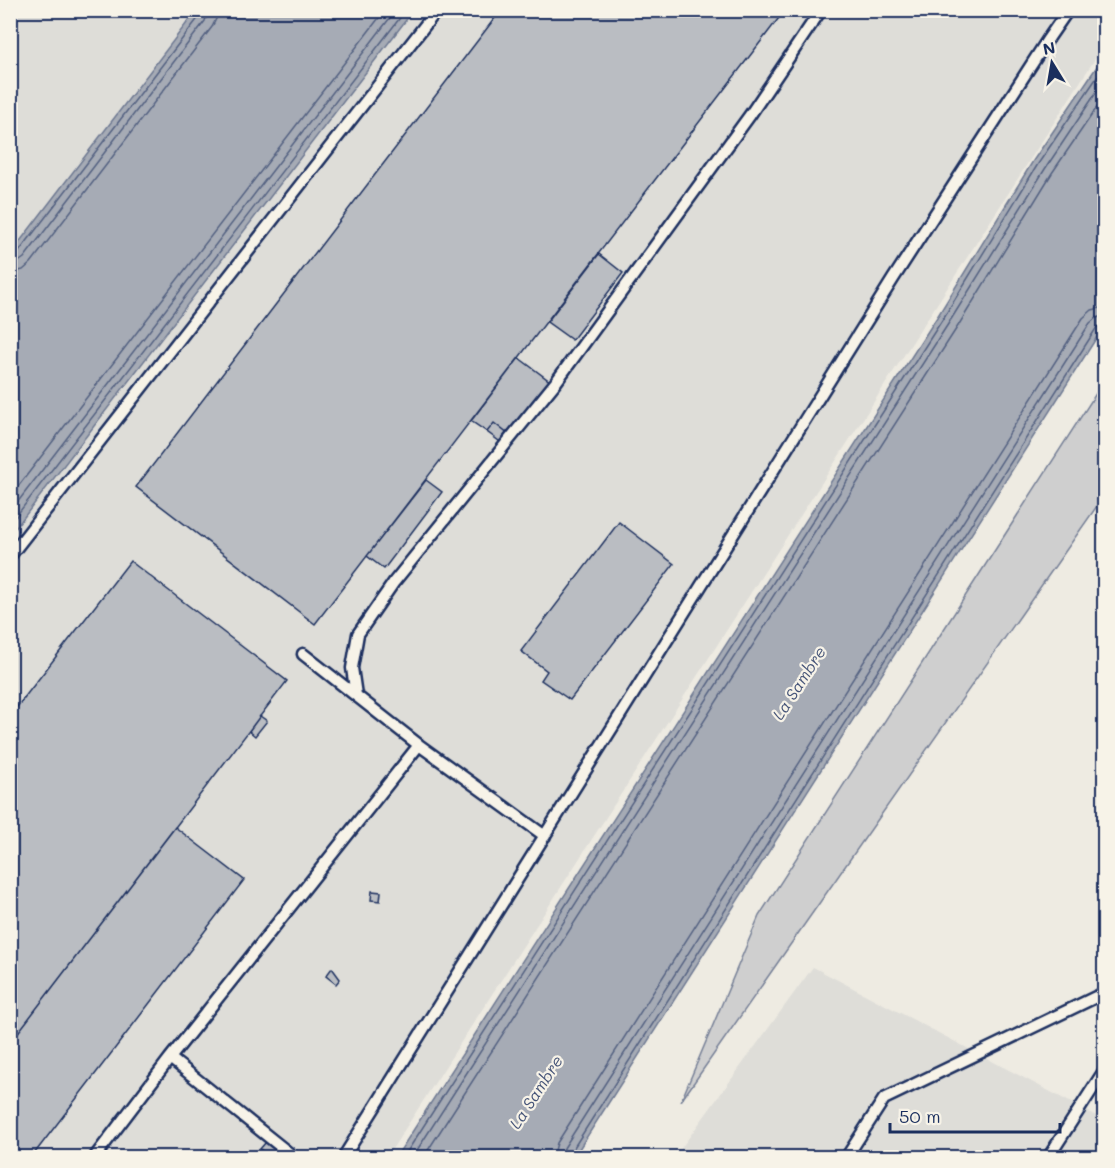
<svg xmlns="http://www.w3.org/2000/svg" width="1115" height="1168" viewBox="0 0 1115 1168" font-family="Mali,sans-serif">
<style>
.built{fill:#deddd8}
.green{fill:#cfcfcf;stroke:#757f96;stroke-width:1.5}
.water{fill:#a6abb5;stroke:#6e7992;stroke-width:1.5}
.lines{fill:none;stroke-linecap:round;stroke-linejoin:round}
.shore{stroke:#536181;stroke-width:1.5}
.building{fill:#babdc2;stroke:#1b2f5e;stroke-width:1.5}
.lane-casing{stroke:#1b2f5e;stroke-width:15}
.lane{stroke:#f7f3e8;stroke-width:10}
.labels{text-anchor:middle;stroke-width:4.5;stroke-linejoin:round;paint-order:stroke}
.water-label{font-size:16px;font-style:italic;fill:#455478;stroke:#f7f3e8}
</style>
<rect width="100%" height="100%" fill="#eeebe2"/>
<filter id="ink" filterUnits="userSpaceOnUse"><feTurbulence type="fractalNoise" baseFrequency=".0167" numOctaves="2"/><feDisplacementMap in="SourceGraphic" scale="12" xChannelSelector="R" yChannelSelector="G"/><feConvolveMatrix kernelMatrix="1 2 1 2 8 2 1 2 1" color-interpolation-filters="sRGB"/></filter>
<g filter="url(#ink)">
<path class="built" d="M11,11H196L11,253Z
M413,11H1104V45L387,1157H11L10,534Z
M813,967L1104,1120V1157L674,1158Z"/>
<path class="green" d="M1104,381V496L681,1101L759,916Z"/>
<path class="water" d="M196,11H413L11,534V253Z
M1104,56V326L574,1157H396L939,314L1033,161Z"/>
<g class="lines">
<path class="shore" d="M10,256L18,253L199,17L201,10
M10,264L17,263L24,258L205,21L208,10
M10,273L23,270L31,263L212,27L216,19L217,10
M10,497L385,10
M10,512L396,10
M10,524L406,10
M403,1158L944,317L1038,164L1104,67
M412,1158L950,321L1045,169L1104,81
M423,1158L958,326L1052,173L1104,97
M553,1158L557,1143L1083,318L1092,310L1104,307
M562,1158L564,1148L1090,323L1096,318L1104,316
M570,1158L571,1152L1097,327L1104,324"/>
</g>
<path class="building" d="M501,10H785L315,624L136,487Z
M599,254L623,273L572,340L547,322Z
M519,358L551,382L509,435L494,423L487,432L471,421Z
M494,423L509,435L503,444L487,432Z
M426,480L442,492L384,569L367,556Z
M619,522L674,564L570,700L541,680L547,671L521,651Z
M130,561L287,681L10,1043V716Z
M260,716L267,721L255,736L249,731Z
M175,827L244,880L31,1158H10V1043Z
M372,891L381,892L380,901L371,900Z
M332,968L340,979L336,984L326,976Z
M266,1142L281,1155L279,1158H272L260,1149Z"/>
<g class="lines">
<g class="lane-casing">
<path id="lane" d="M10,556L437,10
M303,654L419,745
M356,695L352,668L358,634L394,582L556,382L750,115L821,10
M170,1058L419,745L545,836
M94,1158L170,1058L295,1158
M343,1158L893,279L1048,39L1068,10
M846,1158L884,1099L1104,993
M1048,1158L1104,1071"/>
</g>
<use href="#lane" class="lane"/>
</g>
</g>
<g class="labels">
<g class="water-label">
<text transform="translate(799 683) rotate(-57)" y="6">La Sambre</text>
<text transform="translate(536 1092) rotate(-57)" y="6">La Sambre</text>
</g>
</g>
<rect width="1115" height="1168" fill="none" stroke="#f7f3e8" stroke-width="36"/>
<rect x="18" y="18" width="1079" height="1132" fill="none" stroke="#1b2f5e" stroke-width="2" filter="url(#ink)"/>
<g transform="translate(1052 63) rotate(349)" stroke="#f7f3e8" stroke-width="4.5" paint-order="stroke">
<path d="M0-4.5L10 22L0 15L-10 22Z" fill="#1b2f5e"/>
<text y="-9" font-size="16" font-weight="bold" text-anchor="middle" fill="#1b2f5e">N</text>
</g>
<path d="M890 1123v9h170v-9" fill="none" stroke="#1b2f5e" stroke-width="3"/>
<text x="899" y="1123" font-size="18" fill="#1b2f5e" stroke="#f7f3e8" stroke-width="4.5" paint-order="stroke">50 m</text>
</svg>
